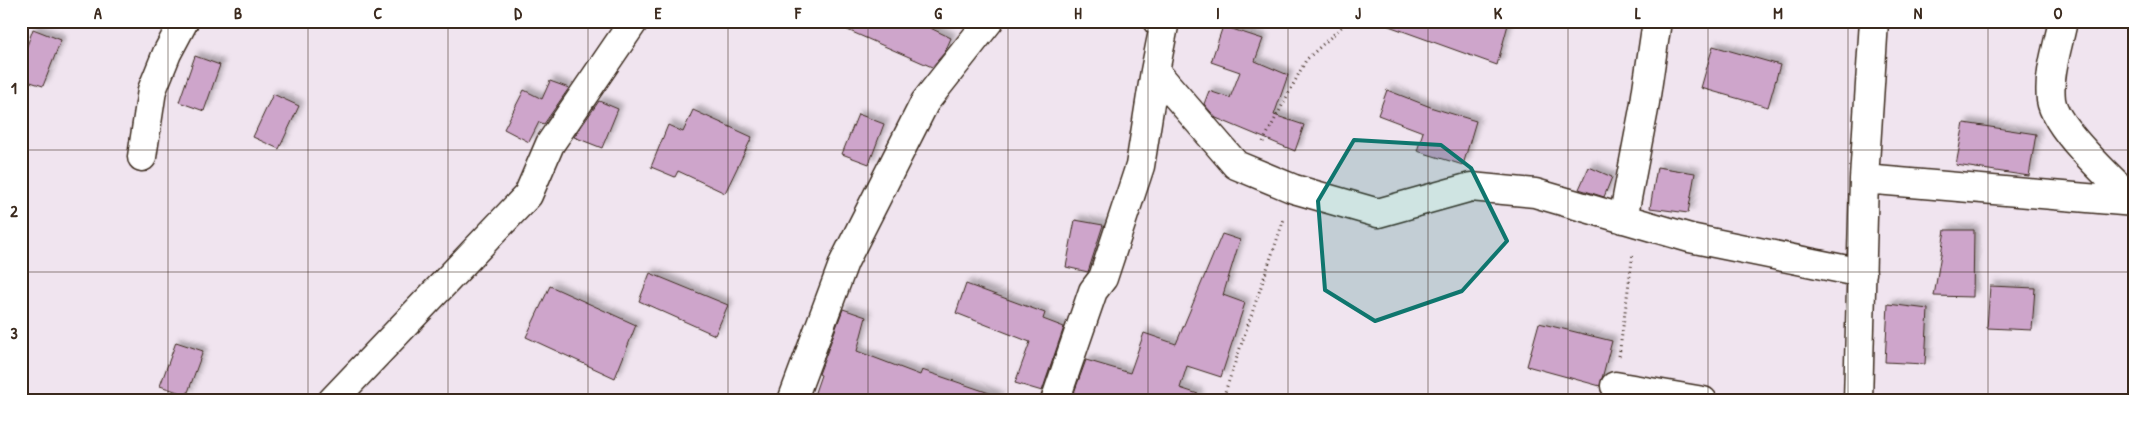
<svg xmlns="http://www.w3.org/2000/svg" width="2156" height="422" viewBox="0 0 2156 422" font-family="'Patrick Hand',sans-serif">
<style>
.building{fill:#cea5cb;stroke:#3b2a1e;filter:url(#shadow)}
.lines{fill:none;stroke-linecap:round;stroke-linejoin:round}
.minor-casing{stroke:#3b2a1e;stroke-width:31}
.path{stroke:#3b2a1e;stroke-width:3;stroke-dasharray:1 4;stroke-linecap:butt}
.minor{stroke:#fff;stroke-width:28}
.marked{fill:#0f766e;fill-opacity:0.2;stroke:#0f766e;stroke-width:4;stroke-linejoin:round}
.grid{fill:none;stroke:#3b2a1e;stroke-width:1;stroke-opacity:0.55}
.neatline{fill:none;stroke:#3b2a1e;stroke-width:2}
.grid-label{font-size:16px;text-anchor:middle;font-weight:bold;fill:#3b2a1e}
</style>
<defs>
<filter id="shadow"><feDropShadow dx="4.5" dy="-4.5" stdDeviation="2.5" flood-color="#0004"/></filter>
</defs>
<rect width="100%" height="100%" fill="#f0e4ef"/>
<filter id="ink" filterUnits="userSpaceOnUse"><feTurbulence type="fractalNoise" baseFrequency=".02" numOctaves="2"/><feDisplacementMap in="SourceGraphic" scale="10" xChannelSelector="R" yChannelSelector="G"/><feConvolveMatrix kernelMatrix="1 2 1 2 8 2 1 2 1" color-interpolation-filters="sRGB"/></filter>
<g filter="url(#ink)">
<path class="building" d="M827,21H916L951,38L945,52L932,67Z
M1386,21H1509L1497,65L1386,25Z
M1223,26L1263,39L1255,61L1288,75L1274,115L1304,125L1295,151L1216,118L1204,104L1209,91L1230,98L1240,72L1211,62Z
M33,29L61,40L43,86L21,79V63Z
M1713,46L1780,65L1768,107L1701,88Z
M195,56L220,65L204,111L179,102Z
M550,81L569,88L544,124L539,122L529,142L504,129L524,90L542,99Z
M1387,90L1433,108L1476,121L1463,165L1417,151L1423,132L1378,115Z
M273,94L299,106L279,149L253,137Z
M599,101L618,109L602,148L574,137Z
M693,110L752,137L725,193L678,171L675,177L651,167L668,125L683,132Z
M858,114L884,124L869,164L842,154Z
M1964,123L2036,134L2029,176L1956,165Z
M1589,167L1612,177L1604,197L1579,189Z
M1657,167L1695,173L1688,213L1650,208Z
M1075,220L1103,225L1088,272L1066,267Z
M1945,230H1974L1973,297L1934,296Z
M1222,234L1240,240L1223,295L1245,303L1221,377L1187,366L1180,388L1198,394L1197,401H1079L1072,398L1086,360L1130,373L1144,333L1176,344Z
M650,273L728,305L715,335L639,301Z
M966,284L1045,313L1043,319L1064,327L1042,391L1015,383L1030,342L956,313Z
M550,286L636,325L615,378L526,337Z
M1990,286L2035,288L2032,330L1987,328Z
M1888,304L1928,309L1925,364L1885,362Z
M843,309L866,317L857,351L920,375L922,370L998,396L997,401H812L821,375L819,374Z
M1539,323L1612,341L1600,386L1527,366Z
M176,342L203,351L187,395L160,386Z"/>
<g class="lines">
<g class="minor-casing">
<path id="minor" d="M1157,21L1164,26L1155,71L1236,165L1294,189L1378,213L1471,187L1535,193L1690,238L1862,273
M2063,21C2058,46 2048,74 2051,100C2055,128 2113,181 2135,202
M142,157L152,90L167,53L184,21
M1864,179L2134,202
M1623,219L1644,109L1657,21
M1615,386L1703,401
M332,401L528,195L550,144L634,21
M792,401L844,262L925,102L989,21
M1055,401L1093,291L1103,278L1140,166L1155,71
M1858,401L1864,179L1874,21"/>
</g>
<path class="path" d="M1263,142L1306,60L1348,21
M1619,356L1633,253
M1222,401L1284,219"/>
<use href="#minor" class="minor"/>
</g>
</g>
<path class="marked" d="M1354,140L1441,145L1471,168L1507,241L1462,291L1375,321L1325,290L1318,201Z"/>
<path class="grid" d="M168,21V401M308,21V401M448,21V401M588,21V401M728,21V401M868,21V401M1008,21V401M1148,21V401M1288,21V401M1428,21V401M1568,21V401M1708,21V401M1848,21V401M1988,21V401M21,150H2135M21,272H2135"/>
<rect width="2156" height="422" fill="none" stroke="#fff" stroke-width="55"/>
<rect x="28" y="28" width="2100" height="366" class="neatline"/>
<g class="grid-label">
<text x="98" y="19">A</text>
<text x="238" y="19">B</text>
<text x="378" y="19">C</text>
<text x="518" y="19">D</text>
<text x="658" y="19">E</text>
<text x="798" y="19">F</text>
<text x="938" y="19">G</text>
<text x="1078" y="19">H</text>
<text x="1218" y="19">I</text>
<text x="1358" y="19">J</text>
<text x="1498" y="19">K</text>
<text x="1638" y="19">L</text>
<text x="1778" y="19">M</text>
<text x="1918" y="19">N</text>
<text x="2058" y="19">O</text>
<text x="14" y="94">1</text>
<text x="14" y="217">2</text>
<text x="14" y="339">3</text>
</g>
</svg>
